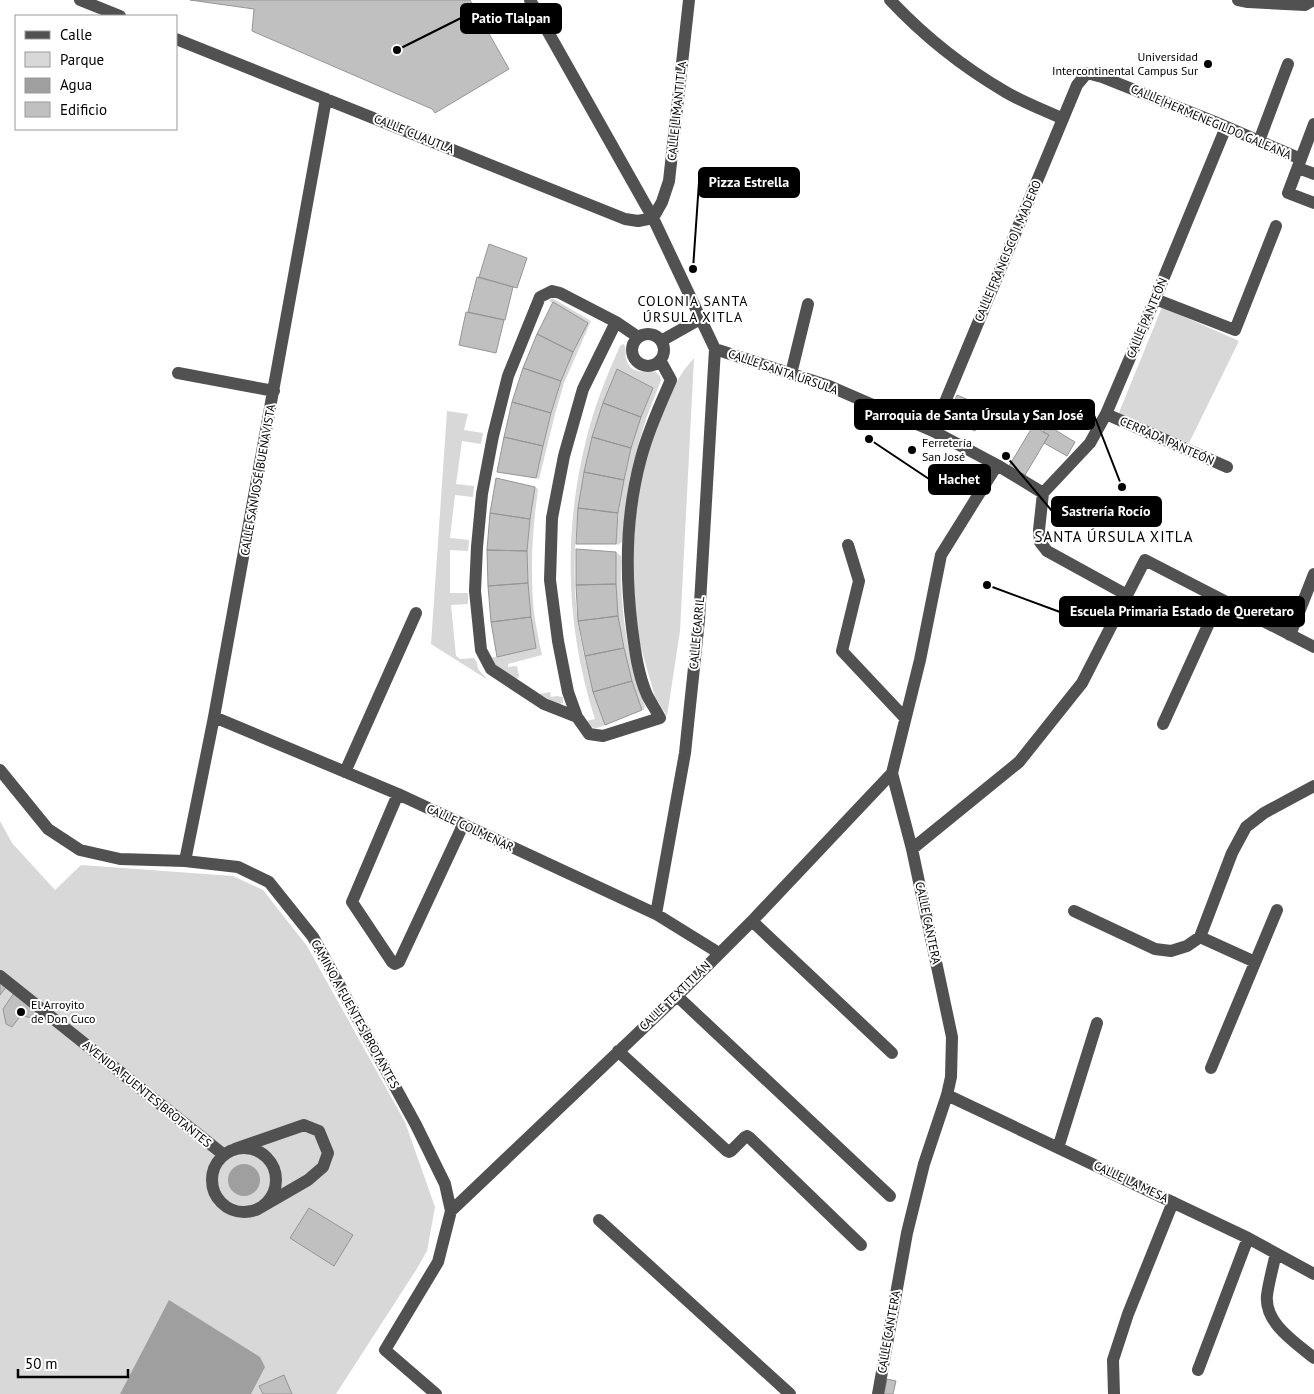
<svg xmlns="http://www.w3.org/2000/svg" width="1314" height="1394" viewBox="0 0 1314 1394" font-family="'PT Sans',sans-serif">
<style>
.green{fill:#d8d8d8}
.water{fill:#9f9f9f}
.building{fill:#c0c0c0;stroke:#959595}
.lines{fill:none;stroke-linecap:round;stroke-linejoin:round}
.minor{stroke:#515151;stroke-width:12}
.poi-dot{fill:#000;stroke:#fff;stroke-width:2}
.labels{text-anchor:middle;stroke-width:4;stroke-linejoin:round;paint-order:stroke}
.poi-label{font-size:12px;fill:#000;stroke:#fff;text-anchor:start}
.street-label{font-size:12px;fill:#000;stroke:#fff}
.neighbourhood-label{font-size:14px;letter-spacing:1px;fill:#000;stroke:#fff}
.quarter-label{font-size:15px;letter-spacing:1px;fill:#000;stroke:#fff}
.leader{fill:none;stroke:#000;stroke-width:2}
.callout-dot{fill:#000;stroke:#fff;stroke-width:2}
.callout{fill:#000;stroke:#000;stroke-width:2}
.callout-label{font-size:14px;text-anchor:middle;font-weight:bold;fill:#fff}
</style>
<rect width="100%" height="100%" fill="#fff"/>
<path class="green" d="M552,298L591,321L564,383L555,414L539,479L536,478C544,445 549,411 561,380C569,360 578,342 587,324L549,301Z
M1162,307L1239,341L1189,443L1118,415Z
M623,344L625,346C626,350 625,354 626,358C630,375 643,371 656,372L660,376L661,380L646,419L637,449L629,481L622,542L618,545L616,544C618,512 623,481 630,449C636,428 645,408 653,388L617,370C608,392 598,414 592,437C577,492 570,566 578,622C583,658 593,692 605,725C596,729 592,730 586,721L595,719C565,627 563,530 587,436C595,405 607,375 620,346Z
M694,358L680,631L667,716L655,697L640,644L633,587V556L636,514L640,484L649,450L672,389L684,370Z
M447,411L468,414L464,430L483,433L481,444L462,441L456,484L474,486L473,497L455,495L450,538L469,540L468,551L450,550V593H468V604L451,605L456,656L460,659L474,658L477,663L478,669L488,680L431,644Z
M535,487L537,488L538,490C532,531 530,571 534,613C536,627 539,641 542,655L508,664V667L517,666L519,676L517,679L491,665L490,658L536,648C531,616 527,584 527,552C527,530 531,509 535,487Z
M616,552L621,556C620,610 627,656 645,706L644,710H642C631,680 623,650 618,618C615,596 616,574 616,552Z
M550,692L551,697L557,696L563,697V703L557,705L540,694Z
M0,821L12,843L55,890L81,865L233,876L263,890L307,946L405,1122L435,1207L427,1251L416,1270L336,1394H0Z"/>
<path class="water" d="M228 1180a16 16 0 1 1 32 0a16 16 0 1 1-32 0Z
M169,1300L260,1357L265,1367L251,1394H120Z"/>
<path class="building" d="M190,0H470L509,69L435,113L432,109L252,31L254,9Z
M489,244L527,258L517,288L479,277Z
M477,277L513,287L505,320L468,312Z
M553,302L588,323L573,352L537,334Z
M466,312L504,320L496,353L459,345Z
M537,334L573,352L561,381L523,368Z
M523,368L561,381L551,413L512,402Z
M617,369L653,388L641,417L603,403Z
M957,395L985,407L975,431L947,419Z
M512,402L551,413L543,446L504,437Z
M603,403L641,417L631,448L592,437Z
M1047,425L1075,442L1067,456L1044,443L1049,435L1043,432Z
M1033,426L1049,435L1025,475L1009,466Z
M504,437L543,446L536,478L497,472Z
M592,437L631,448L624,480L584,472Z
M584,472L624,480L618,513L578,508Z
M496,478L535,487L530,519L490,513Z
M578,508L618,513L616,544H576Z
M490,513L530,519L527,551L487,550Z
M576,549L616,552V584L576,585Z
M487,550L527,551L528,583L488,586Z
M528,583L531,617L491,622L488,586Z
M616,584L618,616L578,621L576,585Z
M618,616L624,648L585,656L578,621Z
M531,617L536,648L497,657L491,622Z
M624,648L632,681L593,692L585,656Z
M632,681L642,710L605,725L593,692Z
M0,980L7,986L0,995Z
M14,993L44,1015L31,1018L21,1015L12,1027L6,1024L3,1009Z
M309,1208L353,1235L334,1266L290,1238Z
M284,1375L292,1394H263L259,1386Z
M887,1379L896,1381L893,1394H884Z"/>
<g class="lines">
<path class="minor" d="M80,0L120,16
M530,0L653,218L715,349L829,386L933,431L997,465L1043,493
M890,0C923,35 963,67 1004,91C1022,102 1044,110 1063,119
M1238,0L1248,2L1305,5L1313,0
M176,39L625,219L638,221L653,218L662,202L669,181L689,0
M1314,124L1288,193L1314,203
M1259,141L1288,64
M1298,168L1314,174
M1155,299L1235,330L1276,226
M616,322L583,389L564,456L552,518L550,580L558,641L568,692L577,717L589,734L603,736L660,718C656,710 651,703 647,695C638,674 635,651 632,628C625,572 626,513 641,458C648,431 660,405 671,380L660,360
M632 350a16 16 0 1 1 32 0a16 16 0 1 1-32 0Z
M661,341L700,319
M178,373L274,391
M791,374L808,304
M1106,414L1227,467
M933,431L1077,85L1087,73L1102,77L1215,122L1301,159
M1043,493L1090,443L1106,414L1155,299L1226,127
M1043,493L1039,530L1040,542L1047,551L1127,595
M848,545L859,581L842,651L905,718
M1290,635L1314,574
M214,717L398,794L656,914L719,953
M577,717L544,704L491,669L481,650L475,591L477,547L482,494L493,436L508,376L540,297L552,291L560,293L616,322L638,337
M1163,724L1220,599
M0,770L48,829L80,850L120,859L185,861L238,867L269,882L313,937L416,1125L445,1184L451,1211L438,1262L385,1350L436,1394
M345,772L416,613
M398,794L352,902L392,962L395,964L399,962L463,825
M912,849L1019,762L1082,683L1145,560L1314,647
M185,861L214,717L326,99
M1074,911L1155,949L1171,951L1187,946L1200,937L1232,853L1246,827L1264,813L1314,786
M656,914L685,753L699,620L715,349
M752,921L892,1053
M1200,937L1255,962
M0,976L224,1155
M677,996L890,1196
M618,1051L727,1151L729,1152L731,1151L745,1137L747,1136L750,1138L861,1245
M1211,1068L1277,910
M947,1095L1248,1238L1314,1274
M1058,1148L1097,1023
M212 1180a32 32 0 1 1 64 0a32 32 0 1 1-64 0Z
M235,1149L304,1125L319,1131L328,1153L323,1167L308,1180L256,1210
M451,1211L677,996L752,921L892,773
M599,1220L790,1394
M1276,1253C1273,1267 1269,1281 1267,1295C1264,1323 1295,1342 1314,1358
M1198,1370L1248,1238
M878,1394L907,1233L924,1164L947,1095L951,1077L952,1037L912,849L892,773L920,660L941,555L997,465
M1114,1394L1113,1360L1128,1314L1173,1202"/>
</g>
<g class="poi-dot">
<circle cx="1208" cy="64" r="5"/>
<circle cx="912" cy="450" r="5"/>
<circle cx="21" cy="1012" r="5"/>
</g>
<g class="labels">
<g class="poi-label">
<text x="1198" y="61" text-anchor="end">Universidad<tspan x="1198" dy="14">Intercontinental Campus Sur</tspan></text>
<text x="922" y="447">Ferretería<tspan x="922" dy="14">San José</tspan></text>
<text x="31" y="1009">El Arroyito<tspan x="31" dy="14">de Don Cuco</tspan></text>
</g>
<g class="street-label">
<text transform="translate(677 111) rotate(-84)" y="4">CALLE LIMANTITLA</text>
<text transform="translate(1211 122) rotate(23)" y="4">CALLE HERMENEGILDO GALEANA</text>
<text transform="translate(414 134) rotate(22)" y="4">CALLE CUAUTLA</text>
<text transform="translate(1008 251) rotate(-67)" y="4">CALLE FRANCISCO I. MADERO</text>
<text transform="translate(1147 318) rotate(-67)" y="4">CALLE PANTEÓN</text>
<text transform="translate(783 372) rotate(19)" y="4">CALLE SANTA ÚRSULA</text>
<text transform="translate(1167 441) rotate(24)" y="4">CERRADA PANTEÓN</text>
<text transform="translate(258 480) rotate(-80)" y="4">CALLE SAN JOSÉ BUENAVISTA</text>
<text transform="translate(697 633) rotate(-85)" y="4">CALLE CARRIL</text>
<text transform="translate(470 828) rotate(25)" y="4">CALLE COLMENAR</text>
<text transform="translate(928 923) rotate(78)" y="4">CALLE CANTERA</text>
<text transform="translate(675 996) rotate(-44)" y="4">CALLE TEXTITLÁN</text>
<text transform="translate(355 1014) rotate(61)" y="4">CAMINO A FUENTES BROTANTES</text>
<text transform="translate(147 1094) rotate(39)" y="4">AVENIDA FUENTES BROTANTES</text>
<text transform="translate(1131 1182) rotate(25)" y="4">CALLE LA MESA</text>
<text transform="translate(889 1332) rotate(-80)" y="4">CALLE CANTERA</text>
</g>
<g class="neighbourhood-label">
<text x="693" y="306">COLONIA SANTA<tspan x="693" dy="16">ÚRSULA XITLA</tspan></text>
</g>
<g class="quarter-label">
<text x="1114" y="542">SANTA ÚRSULA XITLA</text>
</g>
</g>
<path class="leader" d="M397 50L461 18M693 269L699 182M1122 487L1094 415M869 439L929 479M1006 456L1052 511M987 585L1060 612"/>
<g class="callout-dot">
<circle cx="397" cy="50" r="5"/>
<circle cx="693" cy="269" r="5"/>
<circle cx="1122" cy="487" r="5"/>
<circle cx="869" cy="439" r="5"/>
<circle cx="1006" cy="456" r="5"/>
<circle cx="987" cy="585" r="5"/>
</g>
<g class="callout">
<rect x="461" y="4" width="100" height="29" rx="5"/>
<rect x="699" y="168" width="100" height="29" rx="5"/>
<rect x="855" y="400" width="239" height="29" rx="5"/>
<rect x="929" y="465" width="61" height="29" rx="5"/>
<rect x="1052" y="497" width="109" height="29" rx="5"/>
<rect x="1060" y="597" width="244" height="29" rx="5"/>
</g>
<g class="callout-label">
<text x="511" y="23">Patio Tlalpan</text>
<text x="749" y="187">Pizza Estrella</text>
<text x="974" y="420">Parroquia de Santa Úrsula y San José</text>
<text x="959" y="484">Hachet</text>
<text x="1106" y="516">Sastrería Rocío</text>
<text x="1182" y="616">Escuela Primaria Estado de Queretaro</text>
</g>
<rect x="15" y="15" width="162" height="115" fill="#ffffff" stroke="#999999"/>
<rect x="25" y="31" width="25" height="8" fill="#515151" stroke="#999999"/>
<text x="60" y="40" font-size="15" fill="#000000">Calle</text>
<rect x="25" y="52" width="25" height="15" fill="#d8d8d8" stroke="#999999"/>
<text x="60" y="65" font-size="15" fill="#000000">Parque</text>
<rect x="25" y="78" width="25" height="15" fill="#9f9f9f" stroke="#999999"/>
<text x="60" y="90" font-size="15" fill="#000000">Agua</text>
<rect x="25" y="102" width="25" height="15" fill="#c0c0c0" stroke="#999999"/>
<text x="60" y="115" font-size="15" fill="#000000">Edificio</text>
<path d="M18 1369v8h110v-8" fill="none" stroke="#000000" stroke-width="2.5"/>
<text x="25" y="1369" font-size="15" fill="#000000" stroke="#ffffff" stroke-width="4" paint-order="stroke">50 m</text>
</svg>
